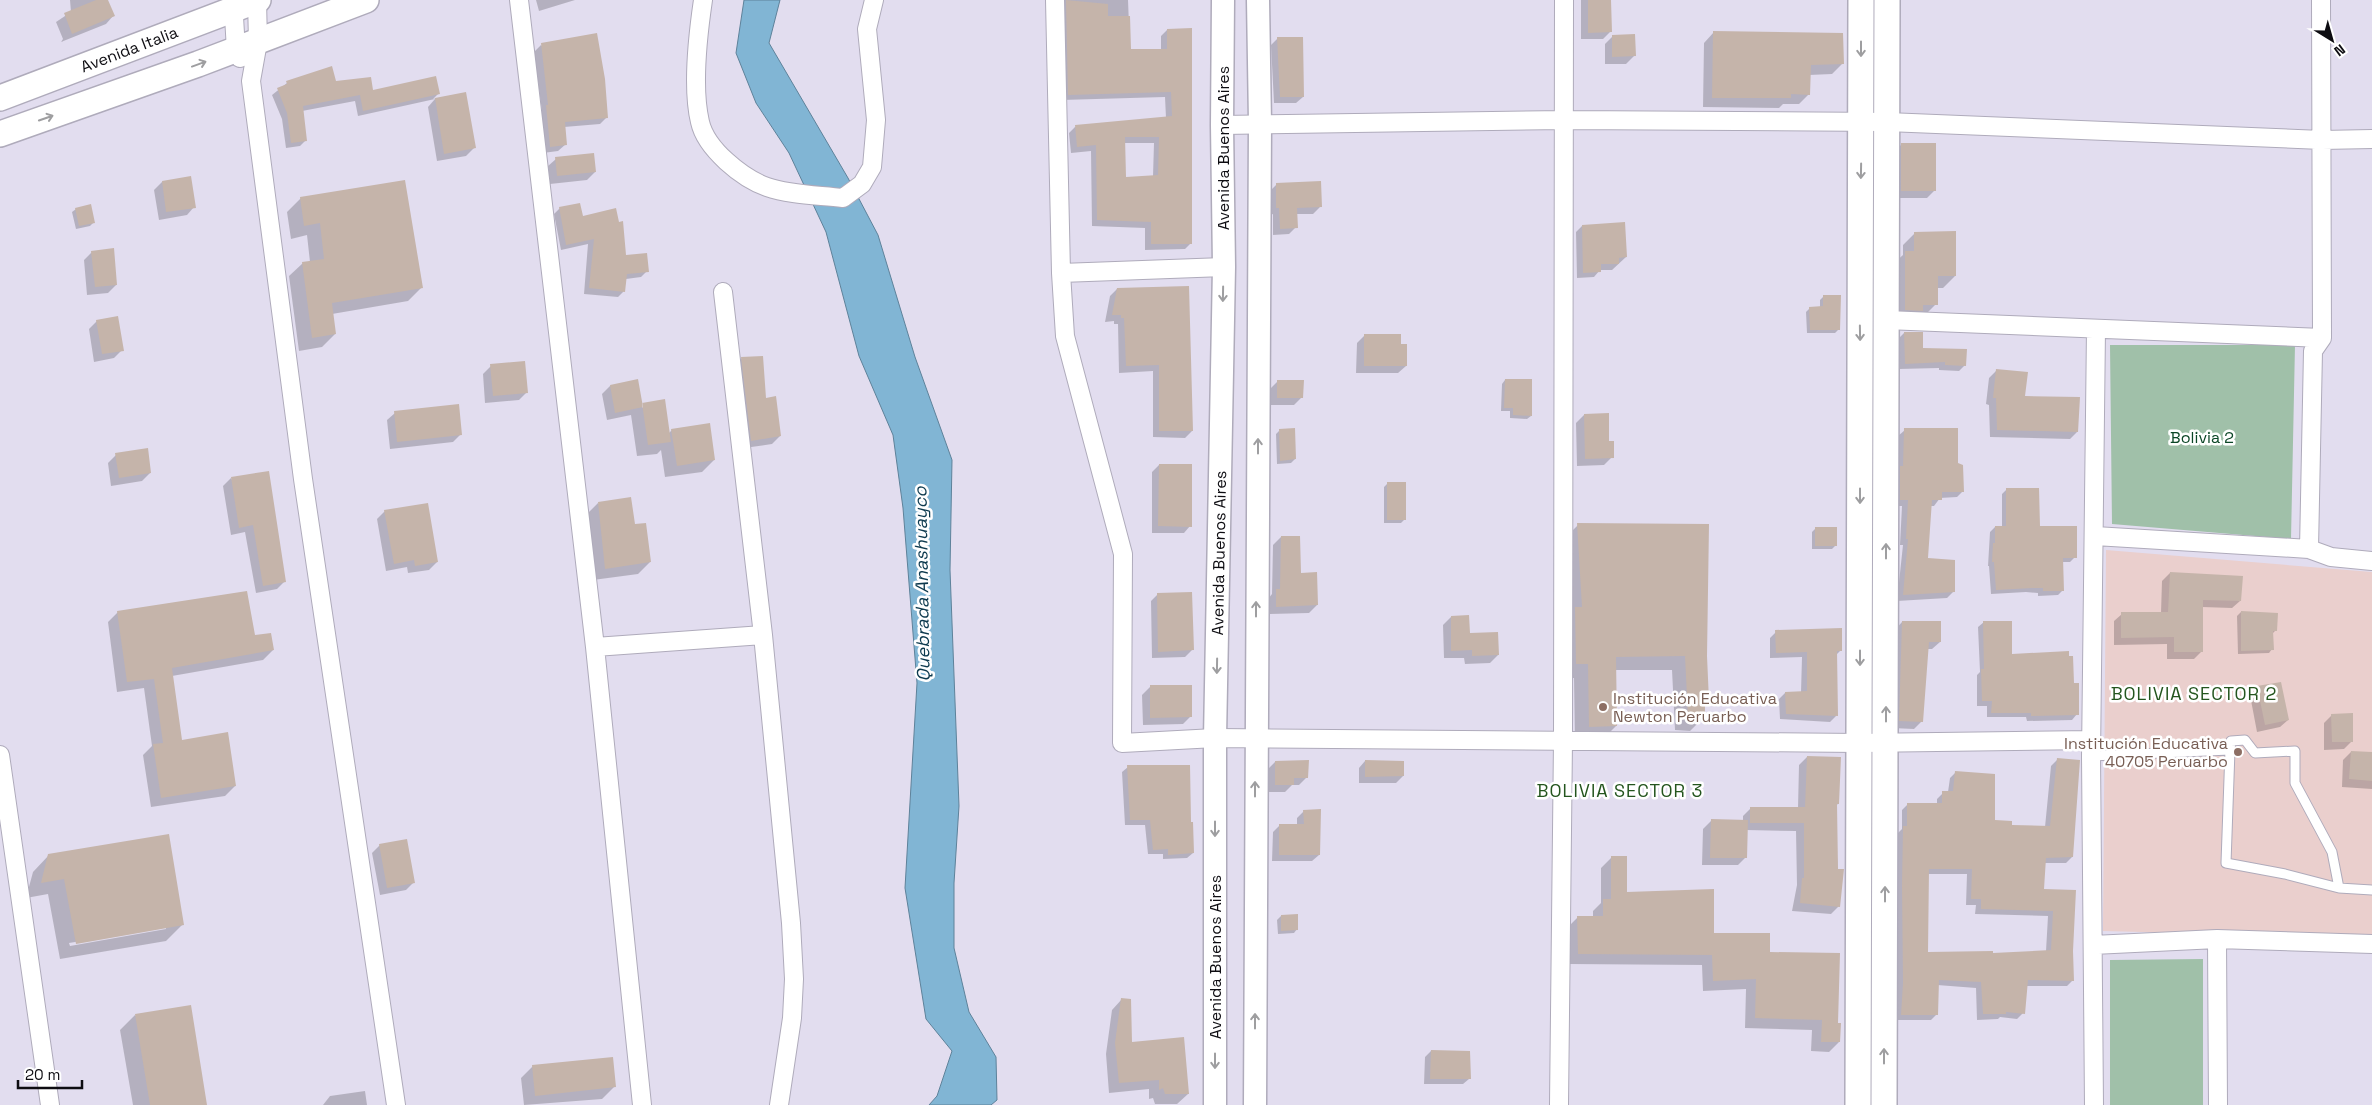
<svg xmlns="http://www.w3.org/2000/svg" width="2372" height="1105" viewBox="0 0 2372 1105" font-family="'Space Grotesk',sans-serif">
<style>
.education{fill:#eacfcd}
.green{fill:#a0c0a9}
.water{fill:#81b5d4;stroke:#5e829a}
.shadow{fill:#0003;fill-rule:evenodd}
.building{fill:#c5b4aa;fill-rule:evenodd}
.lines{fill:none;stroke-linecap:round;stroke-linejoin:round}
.service-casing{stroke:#afabbb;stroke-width:11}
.minor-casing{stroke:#afabbb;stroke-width:20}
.tertiary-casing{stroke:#afabbb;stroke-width:25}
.secondary-casing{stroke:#afabbb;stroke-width:28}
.service{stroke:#fff;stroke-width:9}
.minor{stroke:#fff;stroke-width:18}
.tertiary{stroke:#fff;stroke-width:22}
.secondary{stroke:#fff;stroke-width:25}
.oneway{stroke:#9e9ea0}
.education-dot{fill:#8d6e63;stroke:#fff;stroke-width:2}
.labels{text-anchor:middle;stroke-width:5;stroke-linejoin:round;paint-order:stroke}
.street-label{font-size:16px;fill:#0d0c11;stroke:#fff}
.park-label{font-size:16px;fill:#0b4626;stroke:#fff}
.education-label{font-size:16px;fill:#785e54;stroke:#fff;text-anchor:start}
.water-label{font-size:18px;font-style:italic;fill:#0c394e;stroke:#fff}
.neighbourhood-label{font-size:18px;letter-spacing:1px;fill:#24551e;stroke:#fff}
</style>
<rect width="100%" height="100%" fill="#e2ddef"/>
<path class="education" d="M2106,550L2372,572V938L2103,931Z"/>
<path class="green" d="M2110,345H2295L2291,539L2112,524Z
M2203,959V1105H2110V960Z"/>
<path class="water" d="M744,0H780L769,43L848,178L878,235L915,357L952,460L950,570L959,806L954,883V948L969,1012L996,1057L997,1100L991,1105H929L937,1096L952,1051L926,1019L905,888L917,683L903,508L893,435L859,356L826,232L789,153L756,103L736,53Z"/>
<path class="shadow" d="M70,0H107L113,16L106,24L61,42L63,39L56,22L71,12Z
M536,0H575L539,11Z
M1058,0H1128L1130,51H1161V36L1167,30L1191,243L1185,249L1145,250V228L1092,226L1091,151L1071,153L1069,133L1075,127L1166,118L1165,97L1062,100ZM1124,143H1154L1153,176L1125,178Z
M1581,0H1610V32L1603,39H1581Z
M1714,32L1842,64L1832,74L1809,75V94L1799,104H1783L1779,108L1703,107L1704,43Z
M1613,36L1634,56L1626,64H1605V44Z
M1278,38L1303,97L1296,103H1274L1271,45Z
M541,45L607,117L600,124L564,127L566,144L558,151L543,153L539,114L542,111L534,52Z
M287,83H335L372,91L438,94L433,99L465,93L474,148L466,156L437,161L428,107L435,99L358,116L355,101L302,111L306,140L300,146L286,148L282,119L272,95Z
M1902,144L1935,190L1927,198H1893L1894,152Z
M556,159L595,172L587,180L550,184L548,166Z
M190,178L194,207L187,215L159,220L154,190L162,182Z
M1277,184L1320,207L1313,214H1296V227L1289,234L1273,235V214L1270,215V191Z
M301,198L422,287L408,301L332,314L335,334L322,347L299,351L289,276L303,263L310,262L307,235L291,239L287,212Z
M560,208L582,217L625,256L647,271L641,277L626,279L624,291L618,297L584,294L588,244L561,250L554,214Z
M76,209L94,222L90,226L76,229L72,212Z
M1582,226L1626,257L1612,270H1600L1594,277L1577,278L1576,232Z
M1915,233L1955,276L1943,288H1936V304L1924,316L1894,322L1893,264L1903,255V245Z
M92,252L116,285L108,293L87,295L84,260Z
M1187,287L1192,431L1185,438L1153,437V371L1119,373L1118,324H1114V321L1105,322L1110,296L1117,289Z
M1824,296L1838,330L1835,333H1807L1806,312L1810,308L1820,307V300Z
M97,321L122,350L114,358L94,362L89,329Z
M1904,333L1921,349L1965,365L1959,371L1939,370V368L1899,369L1898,339Z
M1365,335L1399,345L1406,366L1398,373H1356L1357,343Z
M742,358L765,399L780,436L772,444L744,448L734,366Z
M491,366L527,392L519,400L485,403L483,374Z
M1996,371L2024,397L2077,432L2070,439L1990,437L1989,405L1986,404L1989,378Z
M1505,380L1531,416L1527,419L1510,418V411H1501L1502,384Z
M637,381L641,406L668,434L672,430L714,460L702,472L665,477L661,450L657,454L637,456L631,415L607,420L602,394L610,386Z
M1278,381L1302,397L1294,405H1269L1270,389Z
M395,413L461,434L453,442L390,449L387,420Z
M1584,415L1608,442L1612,457L1604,465L1577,466L1576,423Z
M1905,430L1957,464L1963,491L1957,497L1940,498L1934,506H1930L1927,559L1953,592L1947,598L1897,601L1903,545H1900L1902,506H1894L1898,436Z
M1279,431L1295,459L1291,463L1277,464L1276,434Z
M116,455L150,473L142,481L111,486L108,463Z
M1159,465L1190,526L1184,533H1152V472Z
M231,478L285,581L277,589L256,593L245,532L231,535L223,486Z
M1387,484L1405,519L1401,523H1384V487Z
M2007,489L2039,528L2075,557L2070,562H2062L2063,590L2058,595L2038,596V593L2026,592L1991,594L1989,566H1988L1990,532L1995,527H2002V494Z
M598,503L650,562L638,574L593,580L586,515Z
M385,511L437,562L429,570L408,573L407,567L386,571L377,519Z
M1578,525L1705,656L1708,700L1704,704V717L1690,731L1675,730L1672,670H1615L1616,726L1602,740L1575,741L1574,678H1562L1564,539Z
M1816,528L1836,545L1832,549H1812V532Z
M1281,537L1317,605L1309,613L1269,614L1268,599L1272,594L1273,545Z
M2170,573L2240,601L2232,608L2202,607V651L2194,659H2167V644L2114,645V621L2122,614L2161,613L2162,581Z
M1158,594L1192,650L1185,657L1152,658L1151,601Z
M118,612L254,637L273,650L263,660L172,676L181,741L235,786L225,796L151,807L143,755L152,746L144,688L117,692L108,622Z
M2241,612L2276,630L2272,634V649L2269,653L2238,654L2237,616Z
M1451,617L1468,634L1498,655L1490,663L1465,664L1464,658H1444L1443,625Z
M1902,622L1940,642L1932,649H1927L1922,721L1914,729L1892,728L1895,630Z
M1984,622L2011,655L2072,684L2077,714L2072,720L2027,721L2026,717H1987V706H1977V675L1980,672L1978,627Z
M1776,632L1841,650L1836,655V716L1830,722L1780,719L1779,699L1785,693L1801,692L1802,657L1770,658V638Z
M1150,687L1191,716L1183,724L1143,725L1142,695Z
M2258,687L2288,720L2280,727L2257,732L2250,695Z
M2332,715L2352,741L2344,749L2324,750V723Z
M2351,752L2372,753V789L2342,787L2343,760Z
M1807,757L1838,804L1835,806L1839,906L1831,914L1792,911L1797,885L1796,831L1746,830V857L1738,865H1702L1703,829L1711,821H1743V816L1751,808H1798L1799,765Z
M2057,760L2072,857L2066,863H2044L2043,890L2075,891L2072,951L2073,980L2067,986H2026L2023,1013L2017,1019L2000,1017L1998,1019L1977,1020L1976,988L1937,985V1014L1931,1020H1896V893L1898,833L1902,829V810L1908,804H1937V799L1943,793L1948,792L1950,778L1956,772L1993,822L2011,826L2045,827L2051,766ZM1928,874H1967L1966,905H1976L1975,914L2048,916L2046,951L1992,954L1926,953Z
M1365,761L1403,776L1396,783H1359V768Z
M1275,762L1307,777L1299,785H1292L1285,792H1268L1267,770Z
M1128,767L1189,823L1193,853L1187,858L1163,859V854H1148L1145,825H1125L1122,772Z
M1304,811L1319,855L1312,861H1272L1273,832L1280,825L1297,826V818Z
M380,845L414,882L406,890L380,895L372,853Z
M49,855L182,925L166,941L60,959L48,894L26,898L33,872ZM166,927V929L70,946L69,943Z
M1611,858L1626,893L1713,935L1768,953L1837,1024L1839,1042L1829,1052L1811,1051L1812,1030L1745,1028L1746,989L1703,991L1702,965L1568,964V927L1578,917H1593V911L1601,903V868Z
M1281,916L1297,929L1294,933L1278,934L1277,920Z
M1122,999L1131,1043L1188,1094L1177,1104H1155L1153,1098L1149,1099V1089L1109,1093L1106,1054L1112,1010Z
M135,1015L206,1105H133L120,1030Z
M1431,1051L1469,1079L1463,1084H1424L1425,1057Z
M533,1066L614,1087L602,1099L524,1105L521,1078Z
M365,1091L367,1105H323L330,1096Z"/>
<path class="building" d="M96,0H108L115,16L72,34L64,13Z
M1066,0L1108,4V16H1130L1131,49H1167V29L1192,28V244H1151V222L1097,220L1096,145L1077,147L1075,125L1172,116L1171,92L1068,95ZM1125,137H1159L1158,175L1126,177Z
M1588,0H1611L1612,32L1588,33Z
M1713,31L1843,33L1844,64L1811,65L1810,95L1791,94V98H1712Z
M597,33L605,79L608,118L565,122L567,145L550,147L546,105H548L541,43Z
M1635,34L1636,56L1612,57V35Z
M1277,37H1303L1304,97H1280Z
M332,66L336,81L371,77L373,90L436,76L440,94L363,111L360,95L303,106L307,141L291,143L287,113L277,88L287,84L286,81Z
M466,92L476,148L444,154L435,98Z
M1901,143H1936V191H1901Z
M594,153L596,172L557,176L555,157Z
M191,176L196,208L166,212L162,181Z
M405,180L423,288L332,303L336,334L312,338L302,262L324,259L320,223L304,226L300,197Z
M1321,181L1322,207L1297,208L1298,228L1280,229L1279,208H1276V183Z
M580,203L583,216L616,208L619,222L623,221L626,255L647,253L649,272L627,274L625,292L589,288L594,239L566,245L559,207Z
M91,204L95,223L79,226L75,208Z
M1625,222L1627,257L1619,258V264H1601V272L1583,273L1582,225Z
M1956,231V276H1938V305H1923V311L1905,310V251H1914V232Z
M114,248L117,285L95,287L91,251Z
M1189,286L1193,431H1159V365L1126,366L1124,318H1121V315H1112L1117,288Z
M1823,295H1841L1840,330H1810L1809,307L1823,306Z
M118,316L124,351L102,354L96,320Z
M1904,332H1923V348L1967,349L1966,366L1945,365V362L1905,364Z
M1364,334H1401V344H1407V366H1364Z
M763,356L766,398L776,396L781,436L751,441L741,357Z
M525,361L528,393L493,396L490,364Z
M1996,369L2028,372L2025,396L2080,397L2078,432L1997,430L1996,398H1993Z
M638,379L643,407L615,413L610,385Z
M1505,379H1532V416L1513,415V408H1504Z
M1277,380H1304L1303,398H1277Z
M665,399L671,442L648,445L642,403Z
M459,404L462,435L397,442L394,411Z
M1609,413V441H1614V458L1585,459L1584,414Z
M710,423L715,460L677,466L671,429Z
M1295,428L1296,459L1280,461L1279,429Z
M1904,428H1958V463L1963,465L1964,492H1942V500H1932L1928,558L1955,560V592L1903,595L1908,539H1906L1908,500H1900V466H1903Z
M148,448L151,473L119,478L115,453Z
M1159,464H1192V527L1158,526Z
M269,471L286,582L263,586L253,525L239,528L231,477Z
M1387,482H1406V520H1387Z
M2006,488H2039L2040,526H2077V558H2063L2064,591H2043V588H2032L1996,590L1994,562H1992L1993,543H1995V526H2006Z
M631,497L635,524L646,523L651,562L605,569L598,502Z
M428,503L438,562L415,566L414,560L394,564L384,510Z
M1577,523L1709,524L1707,656L1709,701H1705V718L1688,717L1685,656L1616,657L1617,726L1589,727L1588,664H1576L1575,607H1582Z
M1815,527H1837V546H1815Z
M1281,536H1300L1301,573L1317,572L1318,605L1276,607V589H1280Z
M2170,572L2243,576L2241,601L2203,600V652H2174V637L2121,638V612H2168Z
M247,591L255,635L271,633L274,650L172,668L182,740L228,732L236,786L161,798L153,744L163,743L154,679L127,682L117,611Z
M1192,592L1194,650L1158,652L1157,593Z
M2241,611L2278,613L2277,631H2273L2274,650L2241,651Z
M1469,615L1470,633L1498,632L1499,655L1472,656V650L1451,651V616Z
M1902,621H1941V642H1929L1923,722L1899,721Z
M1983,621H2012V654L2069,651V656H2073L2074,683H2079V715L2031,716V713H1991L1992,701H1982L1981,669H1984Z
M1842,628V651H1837L1838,716L1786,714L1785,692L1807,691V652L1776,653L1775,630Z
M2281,682L2289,720L2265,725L2257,686Z
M1150,685H1192V717L1150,718Z
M2353,713V742H2332L2331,714Z
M2351,751L2372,752V781L2349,779Z
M1807,756L1841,757L1839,804H1837L1838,869H1844L1840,907L1800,903L1802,878H1804V823H1750V807H1805Z
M2057,758L2080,760L2073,857L2046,858L2044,889L2076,890L2073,951L2074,981L2028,980L2025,1014L2006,1012V1014H1983L1981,982L1939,980L1938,1015H1901L1903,983L1902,886L1903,826H1907V803H1942V791H1953L1955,771L1995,774V820L2012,821V825L2050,826ZM1929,869H1972L1971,899H1981V909L2053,911L2051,950L1993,953V951L1928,952Z
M1309,760L1308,778H1294V785H1275V761Z
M1365,760L1404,761V776L1365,777Z
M1127,765H1190L1191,822H1193L1194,853L1168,855V849L1153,850L1150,820H1130Z
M1321,809L1320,855H1279V824H1304L1303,810Z
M1711,819L1748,820L1747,858H1710Z
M169,834L184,925L76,944L64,879L41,883L48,854Z
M407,839L415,883L387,888L379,844Z
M1611,856H1627V892L1714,889V933H1770V952L1840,953L1838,1023H1841L1840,1042H1821L1822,1020L1755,1018L1756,979L1713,981L1712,955L1578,954L1577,916H1603V899H1611Z
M1298,914V930L1281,931V915Z
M1121,998L1131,999L1132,1042L1184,1037L1189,1094H1165L1163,1088L1159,1090V1080L1119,1083L1115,1043Z
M191,1005L207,1105H150L135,1014Z
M1431,1050L1470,1051L1471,1079H1430Z
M613,1057L616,1087L535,1096L532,1065Z"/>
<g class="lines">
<g class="service-casing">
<path id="service" d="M2230,750L2226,863L2285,874L2339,888L2372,890
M2091,756L2230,750L2231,741L2245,740L2255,753L2295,751V783L2332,852L2339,888"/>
</g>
<g class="minor-casing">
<path id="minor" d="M233,0L236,50L240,58
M257,0L258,42L251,81L303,479L396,1105
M519,0L595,647L642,1105
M703,0C698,34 692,89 700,122C706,149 742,178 767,187C790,195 818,195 843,198L862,184L872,167L876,120L867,29L874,0
M1055,0L1061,273L1065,336L1123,554L1122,743L1215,738L1860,743L2092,740
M1222,125L1566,120L1887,122L2322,140L2372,139
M1061,273L1224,267
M723,292L763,635L791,923L794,979L792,1018L779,1105
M1886,320L2322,338
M2095,536L2309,549L2331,557L2372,561
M2309,549L2313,351L2322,338L2321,0
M595,647L763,635
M0,755L50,1105
M2217,939L2218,1105
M2093,945L2217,939L2372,944
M1559,1105L1563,740L1564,0
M2094,1105L2091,756L2096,329"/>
</g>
<g class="tertiary-casing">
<g id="tertiary">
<path id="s1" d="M1215,1105V738L1224,267L1222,125L1223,0"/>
<path d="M1255,1105L1260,123L1258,0"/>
</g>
</g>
<g class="secondary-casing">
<g id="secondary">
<path id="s2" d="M0,98L258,0"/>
<path d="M0,134L198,64L366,0"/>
<path d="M1858,1105L1861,0"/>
<path d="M1884,1105L1887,0"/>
</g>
</g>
<use href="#service" class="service"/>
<use href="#minor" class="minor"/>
<use href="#tertiary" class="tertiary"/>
<use href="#secondary" class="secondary"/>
</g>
<defs><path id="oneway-shaft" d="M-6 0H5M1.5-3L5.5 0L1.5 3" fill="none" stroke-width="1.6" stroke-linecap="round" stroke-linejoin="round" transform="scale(1.25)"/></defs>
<g class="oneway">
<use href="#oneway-shaft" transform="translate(1861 49) rotate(90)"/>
<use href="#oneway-shaft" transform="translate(199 64) rotate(-20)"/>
<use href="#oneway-shaft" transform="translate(46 118) rotate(-19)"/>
<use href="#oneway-shaft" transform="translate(1861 171) rotate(91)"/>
<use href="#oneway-shaft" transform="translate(1223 294) rotate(91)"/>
<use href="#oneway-shaft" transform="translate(1860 333) rotate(89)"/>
<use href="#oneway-shaft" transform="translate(1258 446) rotate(-90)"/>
<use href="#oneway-shaft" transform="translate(1860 496) rotate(90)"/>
<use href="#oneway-shaft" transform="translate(1886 551) rotate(-90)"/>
<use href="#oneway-shaft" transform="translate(1256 609) rotate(-90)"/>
<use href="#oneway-shaft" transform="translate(1860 658) rotate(90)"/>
<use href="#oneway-shaft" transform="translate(1217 666) rotate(91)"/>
<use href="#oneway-shaft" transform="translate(1886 714) rotate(-90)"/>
<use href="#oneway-shaft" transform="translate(1255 789) rotate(-90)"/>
<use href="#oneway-shaft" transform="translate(1215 829) rotate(90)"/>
<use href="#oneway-shaft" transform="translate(1885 894) rotate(-90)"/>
<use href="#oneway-shaft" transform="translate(1255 1021) rotate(-90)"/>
<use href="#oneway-shaft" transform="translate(1884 1056) rotate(-90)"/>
<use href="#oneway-shaft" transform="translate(1215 1061) rotate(90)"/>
</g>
<g class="education-dot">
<circle cx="1603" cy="707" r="5"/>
<circle cx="2238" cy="752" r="5"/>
</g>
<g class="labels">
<g class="street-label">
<text dy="6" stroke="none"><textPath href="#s2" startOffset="138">Avenida Italia</textPath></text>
<text transform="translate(1223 148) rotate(-90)" y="6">Avenida Buenos Aires</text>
<text dy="6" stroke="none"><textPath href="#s1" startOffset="552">Avenida Buenos Aires</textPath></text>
<text transform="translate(1215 957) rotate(-90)" y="6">Avenida Buenos Aires</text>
</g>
<g class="park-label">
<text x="2202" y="443">Bolivia 2</text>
</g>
<g class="education-label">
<text x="1613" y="704">Institución Educativa<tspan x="1613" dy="18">Newton Peruarbo</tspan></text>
<text x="2228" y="749" text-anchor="end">Institución Educativa<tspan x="2228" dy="18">40705 Peruarbo</tspan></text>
</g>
<g class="water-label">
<text transform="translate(922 584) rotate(-91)" y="6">Quebrada Anashuayco</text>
</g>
<g class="neighbourhood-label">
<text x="2194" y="700">BOLIVIA SECTOR 2</text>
<text x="1620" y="797">BOLIVIA SECTOR 3</text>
</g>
</g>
<g transform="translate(2332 40) rotate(143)" stroke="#ffffff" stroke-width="4" paint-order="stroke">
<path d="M0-4L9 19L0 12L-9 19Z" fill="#0d0c11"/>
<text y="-8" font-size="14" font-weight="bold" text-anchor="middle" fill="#0d0c11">N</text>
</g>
<path d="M18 1080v8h64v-8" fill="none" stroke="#0d0c11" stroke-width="2.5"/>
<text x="25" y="1080" font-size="15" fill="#0d0c11" stroke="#ffffff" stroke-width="4" paint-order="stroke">20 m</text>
</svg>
